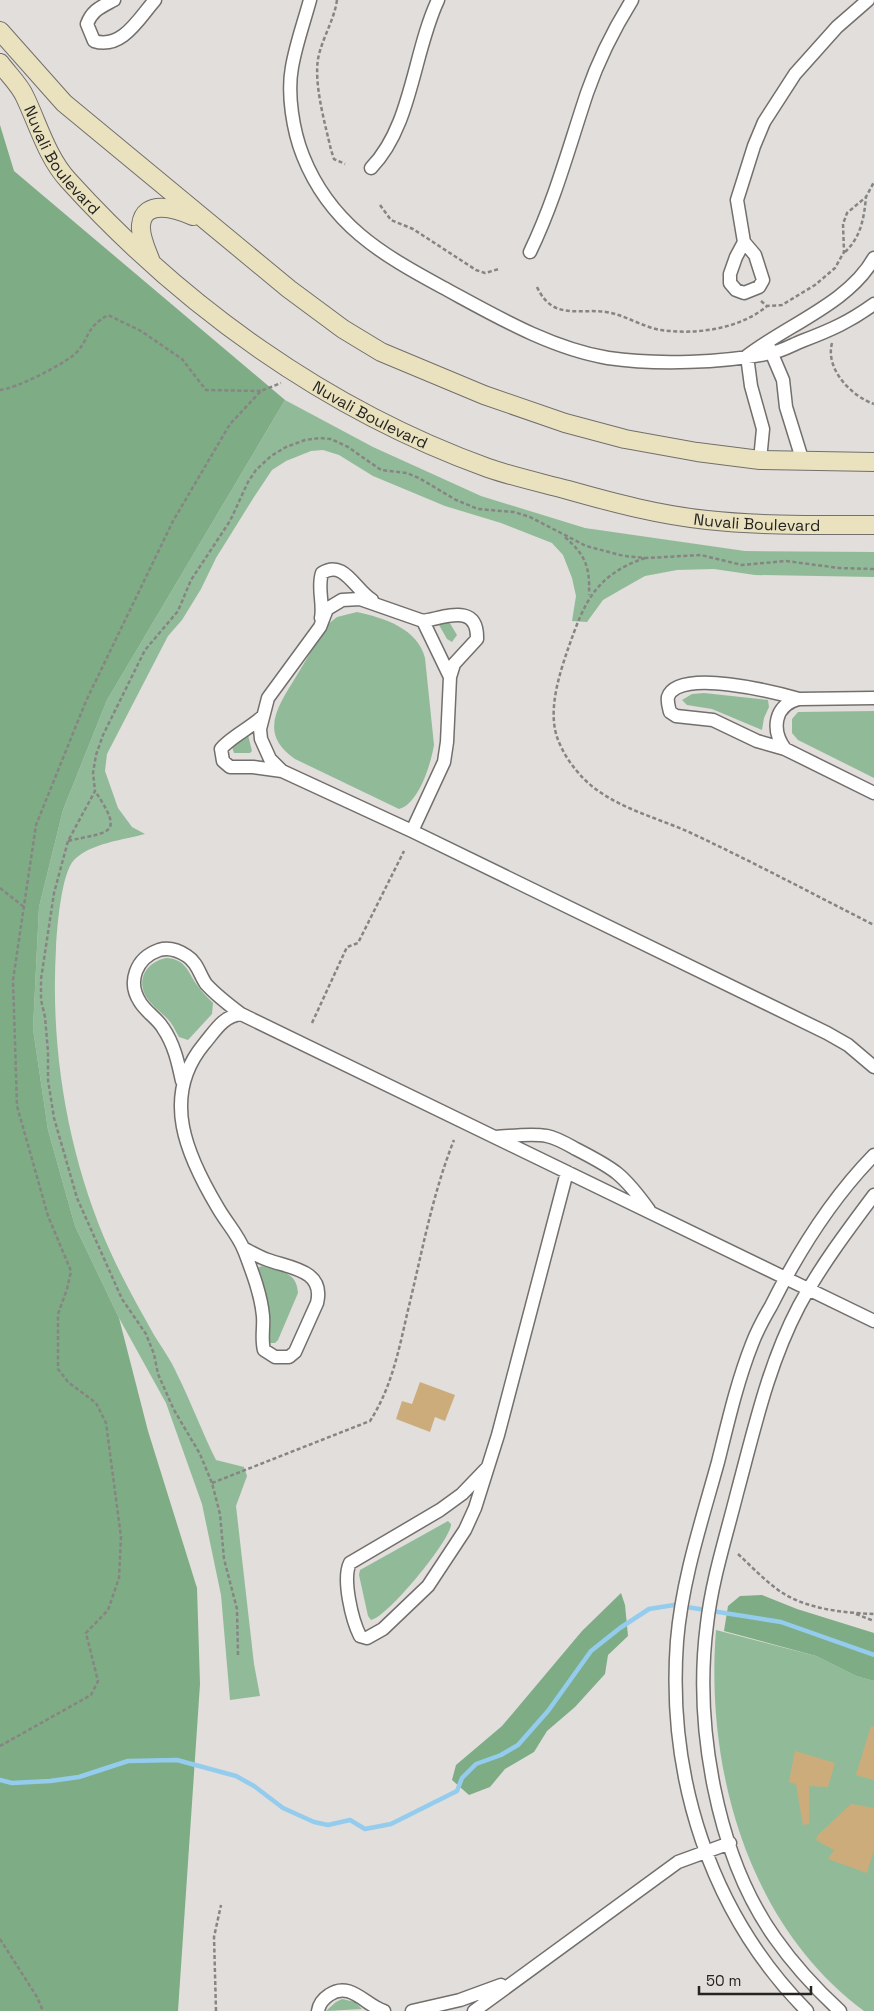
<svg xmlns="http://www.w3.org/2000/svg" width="874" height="2011" viewBox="0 0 874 2011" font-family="'Space Grotesk',sans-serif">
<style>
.green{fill:#91bb98}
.forest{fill:#7eac85}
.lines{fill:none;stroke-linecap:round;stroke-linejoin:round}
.stream{stroke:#94ccee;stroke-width:4.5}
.building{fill:#cdac7c}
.minor-casing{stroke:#726f6c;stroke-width:15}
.secondary-casing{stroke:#726f6c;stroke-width:20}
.path{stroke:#878583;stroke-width:2.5;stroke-dasharray:4 2.5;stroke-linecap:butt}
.minor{stroke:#fff;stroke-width:12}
.secondary{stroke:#eae2bf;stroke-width:18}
.labels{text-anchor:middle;stroke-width:4;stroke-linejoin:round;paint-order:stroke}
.street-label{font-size:16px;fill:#252423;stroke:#e1dedb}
</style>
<rect width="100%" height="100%" fill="#e1dedb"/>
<path class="green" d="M285,400L373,447L481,496L585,528L745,551L874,552V577L755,575L714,569L677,570L645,576L622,589L603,600L587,622L572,621L576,596L572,578L563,555L552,543L501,523L445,506L373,476L339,455L323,450L311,451L286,461L272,470L254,497L216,558L201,589L182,620L168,636L107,754L105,771L118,808L132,827L145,834C123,840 91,843 74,860C61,874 57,929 56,948C50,1051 68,1157 110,1251C123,1280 139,1308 154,1335C162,1348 171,1360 177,1374C191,1402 202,1432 216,1460L244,1467L247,1476L236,1506L254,1664L260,1696L230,1700L221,1595L202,1504L166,1403L119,1318L75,1226L48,1130L33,1029L39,907L63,810L107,700Z
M357,612C385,618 418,629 425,658L434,745C431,763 419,804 399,809L295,759C257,733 279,705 297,675C307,658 317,642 327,625L337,617Z
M448,620L457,635L452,642L447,639L439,625L440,622Z
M704,693L768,700L769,707L764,718L762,730L712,709L687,705L682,700L692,694Z
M874,711V778L798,740L792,733V719L798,712Z
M244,734L248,735L252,751L250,753H234L231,744Z
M166,958C186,959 187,971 197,985C201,991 207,997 213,1003L212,1014L188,1040L179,1037C176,1032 174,1027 171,1023C165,1015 157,1010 151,1003C134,985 143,963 166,958Z
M262,1266C279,1271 297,1271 298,1293L278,1340L275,1343H266L257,1268Z
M448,1521L451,1524C452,1539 386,1619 371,1620L368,1616L359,1575L360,1570Z
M716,1630L816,1656L856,1676L874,1681V2011H864C748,1925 705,1769 716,1630Z
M342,1999L355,2002L362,2009L326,2011L336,2002Z"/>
<path class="forest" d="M0,125L14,171L285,400L107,700L63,810L39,907L33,1029L48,1130L75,1226L119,1318L148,1431L197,1588L200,1684L178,2011H0Z
M621,1593L625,1605L628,1636L608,1655L605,1674L575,1707L547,1731L534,1752L505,1769L490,1787L469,1795L452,1780L456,1765L502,1726L582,1631Z
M762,1595L797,1609L874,1633V1681L856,1676L816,1656L724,1631L728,1606L740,1596Z"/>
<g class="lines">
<path class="stream" d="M0,1780L12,1783L50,1781L79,1777L128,1761L177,1760L236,1776L254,1786L283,1808L314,1822L328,1825L350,1820L365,1829L391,1824L457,1791L462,1778L476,1764L501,1755L518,1745L548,1711L591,1651L620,1628L649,1609L674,1605L781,1622L874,1655"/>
</g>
<path class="building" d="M420,1382L455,1395L445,1421L435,1417L430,1432L396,1419L402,1401L412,1404Z
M871,1726L874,1727V1780L856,1775Z
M795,1751L835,1763L828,1787L809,1786V1824L803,1825L796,1784L789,1782Z
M851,1804L874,1808V1849L867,1873L828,1859L834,1850L816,1840L818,1835Z"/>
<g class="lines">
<g class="minor-casing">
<path id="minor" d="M114,0C101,7 92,10 87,24L94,41C122,50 139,18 155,0
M310,0C304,22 296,44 292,67C287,94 293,131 303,156C330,224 381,254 442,287C494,315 549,348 608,358C655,365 724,363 771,353C782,351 792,345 802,341C831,330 849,322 874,304
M371,168C412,126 413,53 438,0
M744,242L736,257L730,274V283L736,290L744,293L759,287L763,280L755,255L744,242L737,200L754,146L764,122L795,74L837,27L868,0
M530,252C555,200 569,147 587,93C598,61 614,29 632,0
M769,347L783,380L786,407L803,462
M747,356C787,325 849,303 874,258
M747,356L751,386L763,429L760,460
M321,618C324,603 317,588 322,573C344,559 355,590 372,600
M423,621C444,618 478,602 477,639L454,664L450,677
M874,698L799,699C774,705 771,730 785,749L874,793
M263,716C252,727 229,738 221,749L223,761L230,767H253L282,771
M785,749L757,741L713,720L676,716L670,712C669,708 667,702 668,697C678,667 778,693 799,699
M412,831L444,762L447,742L450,677L423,621L360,599L342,600L327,609L320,627L268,698L260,729L261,739L270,759L282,771L412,831L827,1033L848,1045L874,1067
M182,1081C178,1062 174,1044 163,1028C157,1018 146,1012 140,1002C127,982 136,958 159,950C169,947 178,950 187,956C198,963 199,974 206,984C216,995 229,1005 241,1014
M496,1137C513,1136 531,1133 547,1136C557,1138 567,1144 576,1149C615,1169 623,1174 649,1210
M243,1248C251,1252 259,1257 268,1260C290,1268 325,1270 317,1303L295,1352L289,1357H275L264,1350C261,1339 264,1327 263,1316C261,1294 252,1271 244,1250C238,1235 226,1222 218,1208C187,1156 160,1097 204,1044C215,1031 223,1016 241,1014L874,1321
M487,1468L462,1494L440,1510L350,1563C342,1579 352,1620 360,1636L367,1638L383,1629L428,1586L465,1530L475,1508L498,1435L567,1172
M318,2011C319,2004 323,1999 329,1995C350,1980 366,2006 384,2011
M412,2011L460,2000L501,1985
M474,2011L678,1862L730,1843
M807,2011C710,1913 667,1777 677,1641C682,1580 702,1520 718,1462C728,1422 737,1382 752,1344C757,1331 764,1318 771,1306C798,1252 832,1198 874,1155
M840,2011C816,1989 794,1965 775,1938C716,1855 694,1724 707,1624C712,1580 726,1537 737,1493C754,1430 768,1365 799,1306C820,1267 847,1231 874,1195"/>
</g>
<g class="secondary-casing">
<g id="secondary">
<path d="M0,31L64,103L289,289L343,329L381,352L484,395L565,423L625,439L697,452L760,460L874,462"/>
<path id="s1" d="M0,63C8,74 20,85 25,97C38,124 47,157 68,180C182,306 327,410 488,468C514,477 542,483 568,490C614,503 659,515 707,520C762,526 818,525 874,525"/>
<path d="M150,259C146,249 140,236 141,225C144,198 177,209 193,216"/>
</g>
</g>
<path class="path" d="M337,0C334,21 322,38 318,59C314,86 325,123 331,150L334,159L345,164
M380,205L391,220L413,229L476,270L485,273L499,269
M845,252C861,237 864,218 866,197
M537,287C553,321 578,308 606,312C626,315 642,327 661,330C696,335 740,329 767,306
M761,301L767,306L782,305L815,285L835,268L844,252L843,224L847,213L866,197L874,182
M832,343C825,369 851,396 874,404
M0,390C15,389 65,364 76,353C91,337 84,329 108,315L141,331L182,359L206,390L261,391
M565,537C586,556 590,567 589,595
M645,558C595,575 584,603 568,649C559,675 548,710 557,737C562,752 573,768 584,779C612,807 656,817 691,833C753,862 813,894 874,925
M68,841C110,831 125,836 95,791
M0,888L24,907
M312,1023L347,947L358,943L404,851
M212,1483L370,1421C392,1387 399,1349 408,1310C422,1253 432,1195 454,1140
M738,1554C752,1567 765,1581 781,1592C807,1609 844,1613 874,1614
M856,1614L874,1621
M238,1655L237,1609L224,1559L220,1514L212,1483L200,1454L174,1410L158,1374L154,1354L146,1334L122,1299L77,1198L54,1118L48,1080V1052L45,1017L41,1000V979L54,893L68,841L95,791L93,773L96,755L103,735L145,650L178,611L191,580L230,521L248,482L256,470L271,456L286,447L305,440L320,438L331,439L348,447L381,470L407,473L419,478L456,500L478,509L514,512L530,517L586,546L624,556L646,558L701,555L742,565L786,561L839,568L874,569
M0,1746L91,1695L98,1681L86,1633L108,1610L119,1578L121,1537L106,1423L96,1403L68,1382L58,1369V1314L67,1289L71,1271L48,1216L17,1106L13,980L36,825L86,701L173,521L230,424L261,391L281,383
M0,1939L37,1997L43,2011
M216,2011L214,1937L221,1905"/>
<use href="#minor" class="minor"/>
<use href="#secondary" class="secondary"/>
</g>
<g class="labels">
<g class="street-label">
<text dy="6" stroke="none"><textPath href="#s1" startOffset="116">Nuvali Boulevard</textPath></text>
<text dy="6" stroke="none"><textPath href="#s1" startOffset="521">Nuvali Boulevard</textPath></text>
<text dy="6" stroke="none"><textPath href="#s1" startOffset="926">Nuvali Boulevard</textPath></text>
</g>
</g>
<path d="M699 1986v8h112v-8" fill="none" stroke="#252423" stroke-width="2.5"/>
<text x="706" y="1986" font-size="15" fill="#252423" stroke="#e1dedb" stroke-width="4" paint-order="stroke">50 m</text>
</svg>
